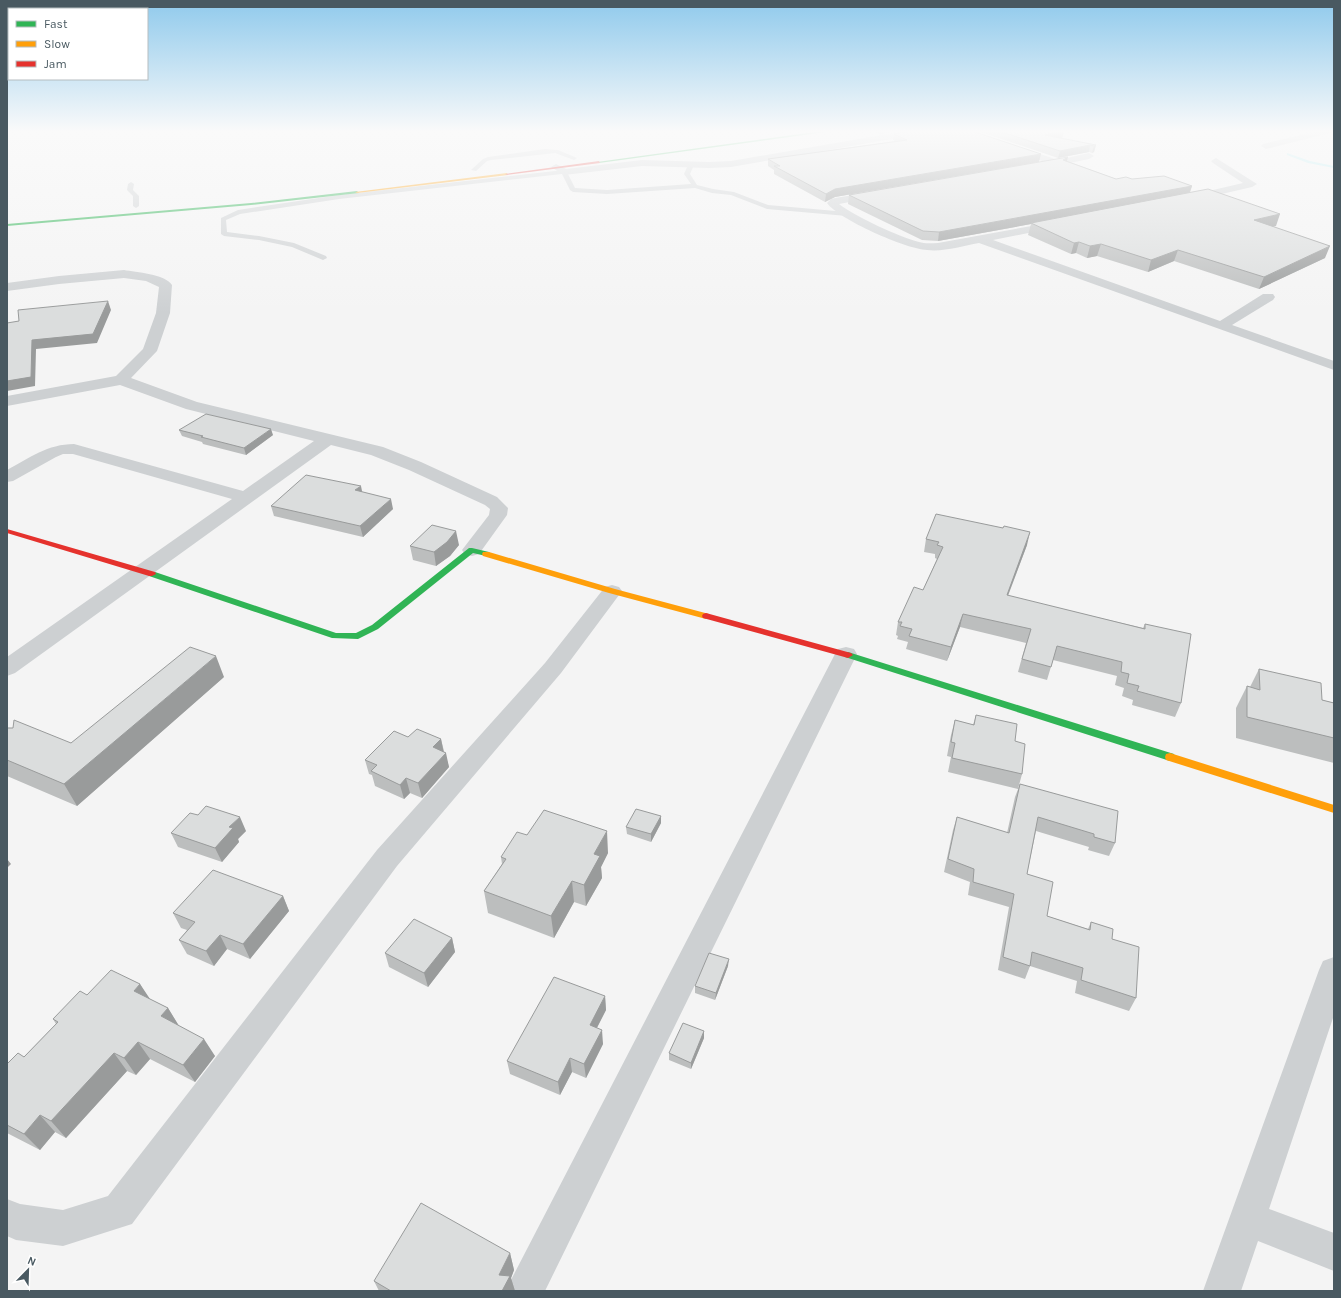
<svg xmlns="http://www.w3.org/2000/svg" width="1341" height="1298" viewBox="0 0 1341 1298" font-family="Karla,sans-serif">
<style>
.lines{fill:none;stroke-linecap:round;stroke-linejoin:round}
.stream{fill:#acecf2;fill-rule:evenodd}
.lane{fill:#cdd0d2;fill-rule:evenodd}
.street{fill:#cdd0d2;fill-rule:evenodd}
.fast{fill:#30b455;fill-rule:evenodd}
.slow{fill:#ff9f0a;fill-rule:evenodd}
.jam{fill:#e5322d;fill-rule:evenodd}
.wall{fill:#bcbebe}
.shaded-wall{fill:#999b9b}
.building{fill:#dbdddd;stroke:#999b9b}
</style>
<rect width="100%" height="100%" fill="#f4f4f4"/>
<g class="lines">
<path class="stream" d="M1287,153L1310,161L1334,166V168L1308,163L1287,155Z"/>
<path class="lane" d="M545,149L558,150L577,158L574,160L555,153L491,160L487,161L476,171L471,170L483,159L488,157Z
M691,163L694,165L690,174L697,185L713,189L734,192L768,205L847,212L850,214L847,216L767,209L731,195L712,193L695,188L607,194L573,192L570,190L562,174L339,199L240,214L226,220L227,232L259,236L294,243L326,256L327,258L323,260L292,247L259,240L224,236L221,234V218L238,210L339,195L564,170L567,172L575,188L607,190L691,184L684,174L688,165Z
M131,182L134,184L133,190L139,196V206L136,208L133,206V196L127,190L128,184Z"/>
<path class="street" d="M905,131H925L921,134L731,167L709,168L642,166L564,175L551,167L556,164L566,169L642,160L709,162L731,161Z
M960,131H973L1058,160L1089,153L1094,156L1089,159L1036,170L1031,167L1032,165L1045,162L961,133Z
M1318,131L1334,132L1266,149L1261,146L1263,144Z
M1216,158L1257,184L1252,187L1187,202L1183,201L1182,199L1183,197L1243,183L1213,163L1211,161Z
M878,191L883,194L882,196L839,204C858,218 897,236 919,242C925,244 932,243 938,243L1059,221L1063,222L1065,224L1063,226L993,240L1220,321L1263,294H1273L1275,297L1273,300L1232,325L1334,361V370L979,243C962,246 944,252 927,250C906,249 838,219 827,203L831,199L835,198Z
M124,270C136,272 165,274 172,285L170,313L157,351L131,378L197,402L383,447L421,462L497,497L508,508L507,515L479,554L472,556L465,554L462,550L489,515L490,509L485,505L409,470L371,455L331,445L15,673L7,676V657L232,499L73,454H63L56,457L13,481L7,482V470C29,458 48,444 74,444L243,491L314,441L186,409L120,385L7,406V396L116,376L143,349L156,313L159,287L146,281L124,278L59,284L7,291V283L59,276Z
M612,585L619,587L622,591L561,673L397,866L132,1224L63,1246L16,1240L7,1236V1199L20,1204L63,1210L108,1196L377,850L545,663L605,587Z
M846,647L854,649L857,654L545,1291H506L512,1278L835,654L838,649Z
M1334,957V1015L1269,1209L1334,1233V1271L1258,1241L1241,1291H1203L1319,970L1323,961Z"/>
<path class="fast" d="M822,131H833L599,163L597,162Z
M357,191L359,193L251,205L7,226V224L251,203Z
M469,548H472L489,552L490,554L486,556L473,553L378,629L358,639L332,638L149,576L148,574L152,572H155L336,633H356L372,625Z
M848,652L1174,754L1175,757L1174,760L1170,761L845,657L843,655L845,653Z"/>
<path class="slow" d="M507,173L508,175L357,193L355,192Z
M483,552H489L615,589L709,614L710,616L706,619L609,593L483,556L482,554Z
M1170,753L1334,805V813L1166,760L1165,757L1166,754Z"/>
<path class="jam" d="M599,161L600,163L507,175L505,174Z
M7,529L155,572L156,574L152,576H149L7,533Z
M706,613L851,653L853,655L848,658L703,618L702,616L703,614Z"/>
</g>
<path class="wall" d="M873,131H896L879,134Z
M978,131H1064L1062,138H1061L1096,145L1094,152L1092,153L1089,152L1058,158Z
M894,134L1039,162L835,197L825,202L774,174V170L768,166V159L895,141L893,140Z
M1067,161L1116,179H1132L1192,186L1190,193L1276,226H1273L1325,258L1259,289L1174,261L1148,272L1097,256L1087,258L1076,253L1071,254L1028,235L1031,224L938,241L922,240L848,204L849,195Z
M179,430L273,435L246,455L203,444L202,442L182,436Z
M362,492L393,509L363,537L274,516L271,506Z
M926,539L1027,545L1008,596L1143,628L1145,624L1181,703L1175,717L1132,705L1133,700L1122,696L1124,688L1115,685L1117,676L1053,660L1047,680L1018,672L1026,643L960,627L947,661L906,649L908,642L897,639L898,636L896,635L898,622L923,590L937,559L935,558V554L924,552Z
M459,545L450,556L436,566L413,560L410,546Z
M1259,669L1322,700L1334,703V763L1236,738V708L1247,686L1250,687Z
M224,677L77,806L7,776V728L71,743Z
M976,715L1015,741L1022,774L1018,789L948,772L951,757L947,756L951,735L955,720L973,725Z
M408,737L441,739L444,751L449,767L422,798L410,793L404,799L375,786L372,775L369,774L365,760Z
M1020,784L1115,843L1109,856L1088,850L1089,847L1036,831L1027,874L1047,916L1088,929L1091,922L1112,939L1136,998L1129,1011L1075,993L1077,981L1030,966L1025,979L998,970L1009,907L968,895L970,882L944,872L953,830L957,817L1007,833L1015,797Z
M661,816V823L651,842L627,834L626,827Z
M246,831L238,839L239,842L222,862L178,847L171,833Z
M527,835L608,853L601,867L602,878L586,906L574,902L554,938L488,913L484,891L502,864L501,857Z
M283,896L289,911L250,959L227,949L214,966L187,954L179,940L187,930L181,928L173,913Z
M452,938L455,952L428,987L389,967L385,953Z
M728,966L715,1000L695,993V986Z
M140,984L149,999L168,1008L179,1026L215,1056L195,1082L150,1059L136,1075L127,1071L66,1138L55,1132L40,1150L7,1133V1064L24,1057L56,1024L53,1019L87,995Z
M605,996L606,1010L597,1028L603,1044L586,1078L572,1072L560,1095L510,1074L507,1061Z
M704,1031V1038L691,1069L669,1060V1053Z
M510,1253L514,1270L511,1278L515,1291H379L374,1281Z"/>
<path class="shaded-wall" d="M102,131H113L103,133Z
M879,131H896L879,134Z
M1064,131L1062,138L1043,142L1045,135Z
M1090,145L1089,152L1058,158L1060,151Z
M1096,145L1094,152L1092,153L1094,146Z
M1041,154L1039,162L835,197L825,202L826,194L835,189Z
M1068,157L1066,165L1063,160Z
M1192,186L1189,194L1031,223V224L938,241L939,232Z
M1280,214L1276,226L1250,231L1254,220Z
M1079,242L1076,253L1071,254L1074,243Z
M1101,244L1097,256L1087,258L1090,246Z
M1330,246L1325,258L1259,289L1264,277Z
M1178,250L1174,261L1148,272L1151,260Z
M108,301L111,310L97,343L36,349L35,386L7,391V381L32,340Z
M271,429L273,435L246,455L244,448Z
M361,486L363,496L355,490Z
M391,499L393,509L363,537L360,526Z
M456,531L459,545L450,556L436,566L434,552Z
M1030,532L1027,545L1003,608L1007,595Z
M963,614L960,627L947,661L951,647Z
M216,656L224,677L77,806L64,784Z
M441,739L444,754L433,747Z
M446,753L449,767L422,798L418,783Z
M406,778L410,793L404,799L400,785Z
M661,816V823L651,842V834Z
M240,817L246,831L238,839L239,842L222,862L215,848L229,827Z
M607,831L608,853L601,867L602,878L586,906L584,885L594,854Z
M7,859L11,864L7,868Z
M572,881L574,902L554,938L551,916Z
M283,896L289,911L250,959L243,944Z
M220,935L227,949L214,966L206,951Z
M452,938L455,952L428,987L424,973Z
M729,959L728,966L715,1000L716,993Z
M140,984L152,1002L134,991Z
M605,996L606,1010L591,1039L590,1025Z
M168,1008L179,1026L161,1016Z
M602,1030L603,1044L586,1078L584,1064Z
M704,1031V1038L691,1069V1063Z
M204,1039L215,1056L195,1082L183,1065Z
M138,1042L150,1059L136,1075L124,1058Z
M114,1053L127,1071L66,1138L51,1121Z
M570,1058L572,1072L560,1095L558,1082Z
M40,1115L55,1132L40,1150L24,1134Z
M510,1253L514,1270L511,1278L515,1291H502L499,1275Z"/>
<path class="building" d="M908,131H972L1041,154L835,189L826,194L774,166H780L768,159L907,140L894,134Z
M999,131H1063L1045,135L1096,145L1094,146L1090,145L1060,151Z
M1068,157L1063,160L1116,179L1126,177L1132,179L1164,176L1192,186L939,232L923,231L849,195Z
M1208,189L1280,214L1254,220L1330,246L1264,277L1178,250L1151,260L1101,244L1090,246L1079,242L1074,243L1031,223Z
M108,301L93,334L32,340L31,377L7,381V323L19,321L18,310Z
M206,414L271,429L244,448L201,437L203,436L179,430Z
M306,475L361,486L355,490L391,499L360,526L271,506Z
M936,514L1003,528L1004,526L1030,532L1007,595L1145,629V624L1191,634L1181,703L1137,691L1139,686L1127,683L1129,674L1121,672L1122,662L1057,646L1051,667L1022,659L1031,629L963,614L951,647L909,636L912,629L900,626L902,622H898L914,587L923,590L943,547L937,545L939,542L926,539Z
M432,525L456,531L447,542L434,552L410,546Z
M190,647L216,656L64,784L7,760V728H13L14,720L71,743Z
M1259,669L1321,683L1322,700L1334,703V738L1247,717V686L1260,690Z
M976,715L1017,724L1015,741L1025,744L1022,774L952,758L955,743L951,742L955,720L974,725Z
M417,729L441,739L433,747L446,753L418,783L406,778L400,785L371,771L377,765L365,760L394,731L408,737Z
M1020,784L1118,811L1115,843L1094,837V834L1038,817L1027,874L1053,882L1047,916L1090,930L1091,922L1113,929L1112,939L1139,947L1136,998L1081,980L1083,968L1032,952L1030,966L1003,957L1014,894L973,882L974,869L948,859L957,817L1009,833Z
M206,806L240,817L229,827L233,828L215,848L171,833L190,813L198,815Z
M636,809L661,816L651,834L626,827Z
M544,810L607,831L594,854L600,856L584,885L572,881L551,916L484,891L506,859L501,857L517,832L527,835Z
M213,870L283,896L243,944L220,935L206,951L179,940L195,922L173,913Z
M414,919L452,938L424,973L385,953Z
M709,953L729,959L716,993L695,986Z
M111,970L140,984L134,991L168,1008L161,1016L204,1039L183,1065L138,1042L124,1058L114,1053L51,1121L40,1115L24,1134L7,1125V1064L18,1053L24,1057L58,1022L53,1019L80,991L87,995Z
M554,977L605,996L590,1025L602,1030L584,1064L570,1058L558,1082L507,1061Z
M683,1023L704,1031L691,1063L669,1053Z
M421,1203L510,1253L499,1275L510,1276L502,1291H391L374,1281Z"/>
<linearGradient id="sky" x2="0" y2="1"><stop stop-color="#90caec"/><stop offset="0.42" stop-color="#fafafa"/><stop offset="1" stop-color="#fafafa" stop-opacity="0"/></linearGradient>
<rect width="1341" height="313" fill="url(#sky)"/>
<rect width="1341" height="1298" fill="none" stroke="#495961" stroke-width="16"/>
<rect x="8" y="8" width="140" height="72" fill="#ffffff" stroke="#b6bdc0"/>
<rect x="16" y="21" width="20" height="6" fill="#30b455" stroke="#b6bdc0"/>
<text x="44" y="28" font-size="12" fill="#495961">Fast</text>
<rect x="16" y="41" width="20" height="6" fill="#ff9f0a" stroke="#b6bdc0"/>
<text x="44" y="48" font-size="12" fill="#495961">Slow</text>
<rect x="16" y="61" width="20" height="6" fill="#e5322d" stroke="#b6bdc0"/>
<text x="44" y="68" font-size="12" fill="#495961">Jam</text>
<g transform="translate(28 1270) rotate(23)" stroke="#ffffff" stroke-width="3" paint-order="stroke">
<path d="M0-3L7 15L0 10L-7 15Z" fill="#495961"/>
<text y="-6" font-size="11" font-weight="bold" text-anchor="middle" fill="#495961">N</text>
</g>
</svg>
